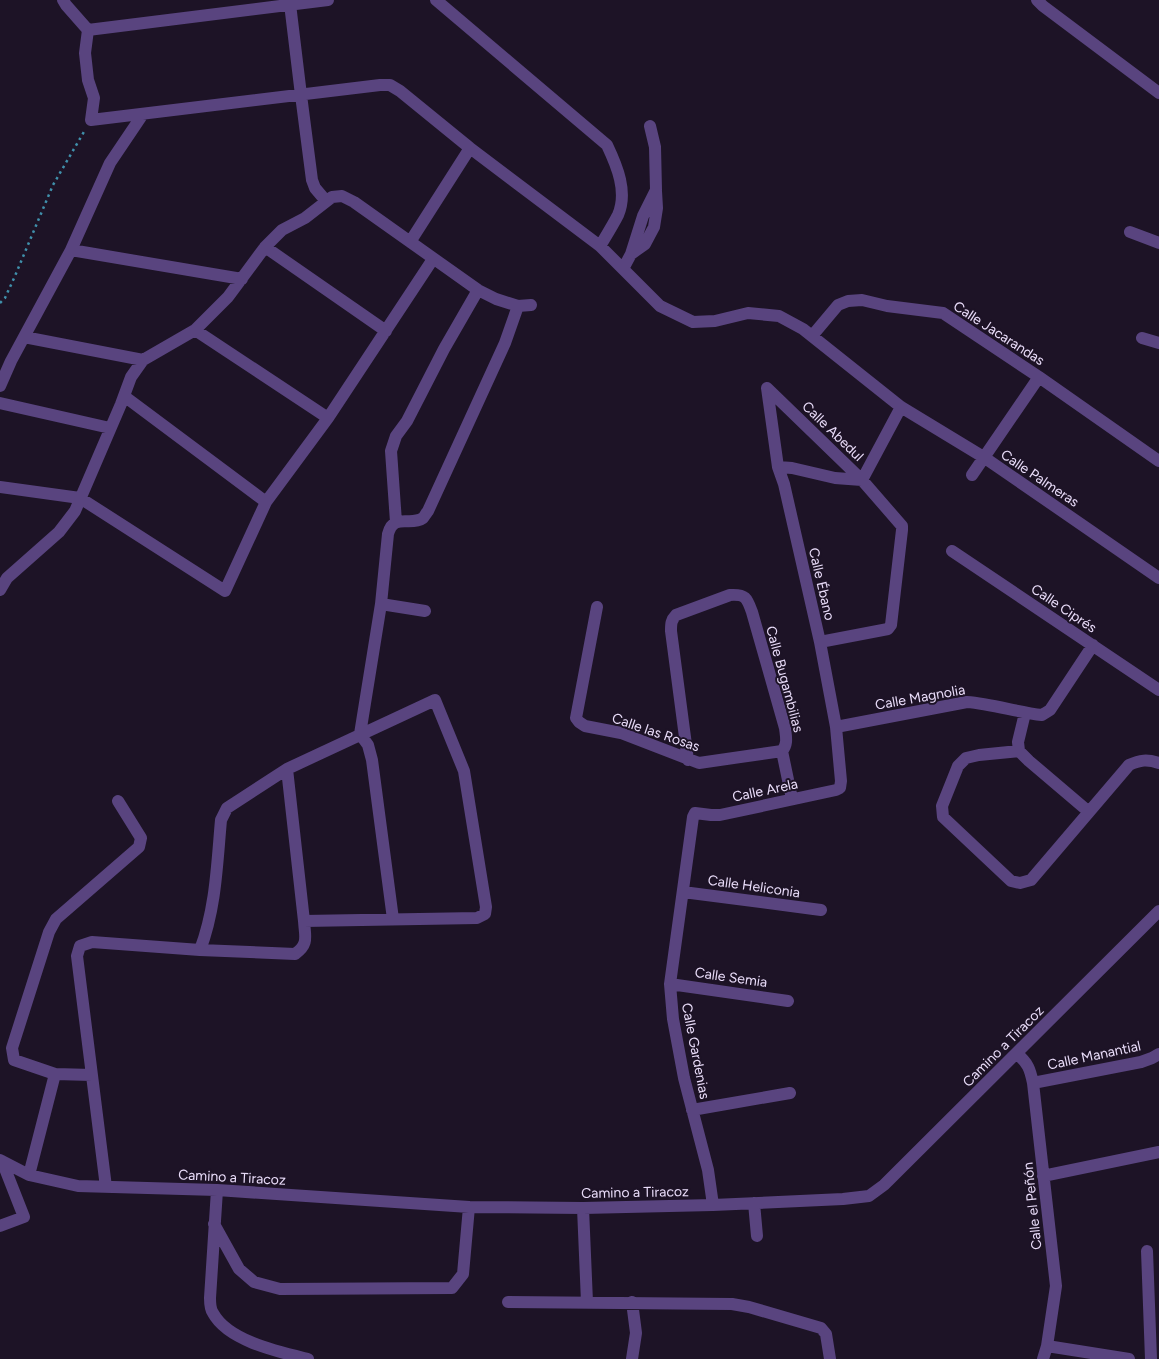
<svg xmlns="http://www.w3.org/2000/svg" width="1159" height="1359" viewBox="0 0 1159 1359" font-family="Figtree,sans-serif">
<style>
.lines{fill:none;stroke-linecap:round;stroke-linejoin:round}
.path{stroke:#4090ab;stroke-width:2.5;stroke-dasharray:2.5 4;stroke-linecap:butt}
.minor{stroke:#59447f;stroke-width:12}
.labels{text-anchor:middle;stroke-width:4;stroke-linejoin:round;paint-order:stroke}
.street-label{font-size:14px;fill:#eaddfa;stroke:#1d1326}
</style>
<rect width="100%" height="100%" fill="#1d1326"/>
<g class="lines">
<path class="path" d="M0,303L5,298L15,276L53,185L85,130"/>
<path class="minor" d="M63,0L66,5L88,30L328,0
M436,0L607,145C617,166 628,192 618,215C613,225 606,236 600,246
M1037,0L1043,6L1159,93
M290,4L301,95L312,180L315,188L326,201
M88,30L85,53L88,80L94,98L91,120L380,85H390L400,91L470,148L600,246L660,306L693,322L715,321L748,313L779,316L803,329L901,407L985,458L1159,578
M1130,232L1159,243
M410,242L470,148
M265,247L386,331
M71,250L110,163L143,114
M631,254L645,244L654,227L657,208L656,191
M623,269L631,254L643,216L656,190L655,147L650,126
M195,330L328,418
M812,336L838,305L848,301L862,300L887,306L943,313L1039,377L1159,461
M24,337L143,360
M1142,338L1159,343
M0,386L11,361L71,250L242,279
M767,388L862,480L902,526V530L891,625L888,629L820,642
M124,396L266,502
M0,403L110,428
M778,467L792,468L835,478L862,480
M972,475L1039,377
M862,480L901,407
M0,487L80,498L225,591L266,502L328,418L433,259
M396,522L391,451L396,436L407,421L444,349L478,290
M952,551L1159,690
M0,590L7,578L59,532L75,511L121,404L131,377L143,360L195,330L228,297L265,247L282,230L305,218L332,197L342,196L354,202L478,290L496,299L518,306L531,305
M381,604L425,611
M597,607L576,718L579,722L585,726L621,733L699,763L782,751
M1025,713L1018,742L1019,751L1029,761L1089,812
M836,727L967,702C992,704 1017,712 1042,715L1050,710L1093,645
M1019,751L979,755L966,758L958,766L942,806L943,817L1011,881L1020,883L1031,880L1129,765C1140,760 1147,759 1159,763
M688,760L671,631C671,624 671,620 676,615L730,595C746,594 747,598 752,612L785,728C786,737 788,744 782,751L792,799
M683,892L821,910
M393,919L372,760L368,745L360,734L381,604L388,534C394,512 410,527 423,518C424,517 427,512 428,511L505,343L518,306
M200,950C216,908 217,864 221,820L227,808L287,769L435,700L464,771L486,907L485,914L477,918L304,921
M670,984L788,1001
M1017,1054C1028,1063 1030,1069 1033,1083L1056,1286L1047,1346L1043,1359
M92,1075L55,1074L14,1060L12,1048L49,932L56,919L139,847L141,838L118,801
M1033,1083L1141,1062L1152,1058L1159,1054
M692,1110L790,1093
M0,1160L29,1175L78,1186L217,1190L469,1207L583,1208L713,1205L843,1199L869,1196L884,1185L1159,911
M29,1175L55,1074
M1043,1176L1159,1152
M106,1187L77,956L80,946L92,942L200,950L295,954C309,944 305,937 304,921L287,769
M217,1190L210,1298C210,1303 210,1309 213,1313C228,1341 279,1352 308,1359
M754,1203L757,1236
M713,1205L708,1170L684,1078L673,1019L670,984L693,817L695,813L711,815H720L836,790L840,788L841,781L836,727L820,642L784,484L778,467L767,388
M583,1208L587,1302
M214,1224L239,1269L254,1282L280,1289L452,1288L463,1274L469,1207
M0,1226L24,1217L2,1161
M1147,1251L1151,1359
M508,1302L732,1304L749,1307L821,1328L826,1334L830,1359
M1047,1346L1129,1359
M632,1359L636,1333L632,1302"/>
</g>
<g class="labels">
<g class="street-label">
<text transform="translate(999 333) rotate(33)" y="5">Calle Jacarandas</text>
<text transform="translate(833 431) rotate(44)" y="5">Calle Abedul</text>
<text transform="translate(1040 478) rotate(34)" y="5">Calle Palmeras</text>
<text transform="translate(822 584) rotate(77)" y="5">Calle Ébano</text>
<text transform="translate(1064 608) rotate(34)" y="5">Calle Ciprés</text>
<text transform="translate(785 679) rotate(75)" y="5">Calle Bugambilias</text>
<text transform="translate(920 697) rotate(-10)" y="5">Calle Magnolia</text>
<text transform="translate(656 732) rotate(19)" y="5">Calle las Rosas</text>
<text transform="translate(765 790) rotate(-12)" y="5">Calle Arela</text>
<text transform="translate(754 886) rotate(8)" y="5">Calle Heliconia</text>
<text transform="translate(731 977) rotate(8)" y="5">Calle Semia</text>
<text transform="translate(1003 1046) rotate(-45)" y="5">Camino a Tiracoz</text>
<text transform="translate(696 1051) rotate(79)" y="5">Calle Gardenias</text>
<text transform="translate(1094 1055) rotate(-12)" y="5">Calle Manantial</text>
<text transform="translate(232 1177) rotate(3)" y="5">Camino a Tiracoz</text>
<text transform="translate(635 1192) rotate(-1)" y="5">Camino a Tiracoz</text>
<text transform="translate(1032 1206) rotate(-96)" y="5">Calle el Peñón</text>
</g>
</g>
</svg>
